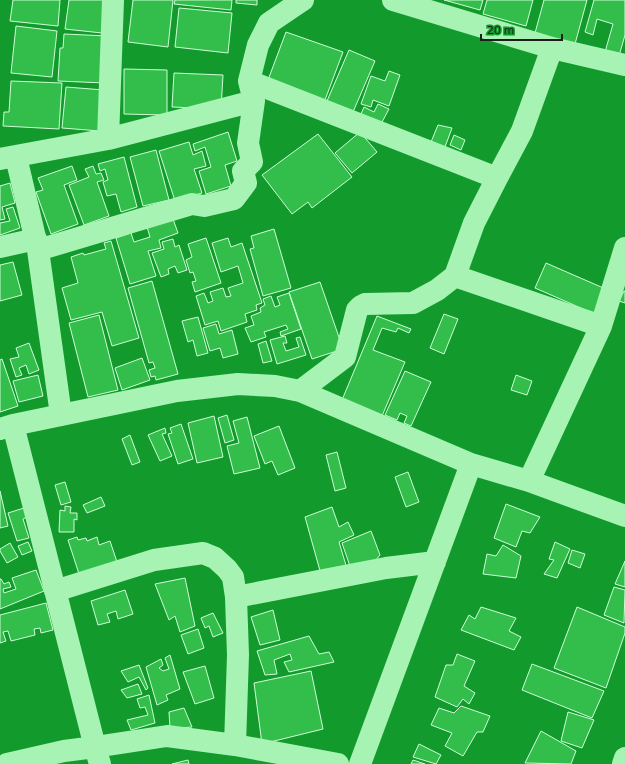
<svg xmlns="http://www.w3.org/2000/svg" width="625" height="764" viewBox="0 0 625 764" font-family="'Exo 2',sans-serif">
<style>
.building{fill:#33be4c;stroke:#cefdd6}
.lines{fill:none;stroke-linecap:round;stroke-linejoin:round}
.street{stroke:#a6f3b3;stroke-width:22}
</style>
<rect width="100%" height="100%" fill="#139a2c"/>
<path class="building" d="M13,0H60L58,26L10,21Z
M69,0H106L102,33L65,29Z
M133,0H173L168,47L128,42Z
M175,0H232L231,10L174,4Z
M236,0H257V5L236,3Z
M444,0H483L480,10Z
M487,0H533L526,26L483,14Z
M544,0H587L575,44L535,33Z
M594,0H625V35L619,56L605,52L613,24L597,19L593,35L585,32Z
M179,8L232,13L228,53L175,47Z
M16,26L57,31L52,77L11,73Z
M286,32L343,52L325,100L268,80Z
M64,34L108,36L105,83L58,81L60,48H63Z
M349,50L375,61L353,112L327,101Z
M124,69L167,70V115L124,114Z
M389,71L400,75L389,106L373,100L371,107L361,104L371,76L385,81Z
M174,73L223,75L221,109L172,107Z
M11,81L62,83L59,129L3,126L4,112H9Z
M66,87L104,90L100,131L62,128Z
M378,104L389,109L381,124L361,114L364,107L374,112Z
M438,125L452,128L445,147L431,142Z
M228,132L237,161L225,165L231,186L206,194L199,171L211,167L205,147L195,151L193,144Z
M360,132L377,152L352,173L335,153Z
M318,134L352,177L312,208L308,202L292,214L262,175Z
M454,135L465,140L461,150L450,145Z
M189,142L193,155L202,151L206,166L194,169L202,193L175,201L159,151Z
M156,150L169,200L143,206L130,157Z
M124,157L137,207L121,212L116,194L107,196L103,182L108,180L105,169L100,171L98,164Z
M72,166L77,180L64,185L78,224L51,234L36,192L43,190L38,178Z
M93,166L96,174L101,173L104,180L97,182L109,216L84,225L69,185L89,177L85,169Z
M10,183L15,203L2,207L5,219L0,220V186Z
M13,207L20,228L0,235V223L10,221L6,209Z
M173,219L178,233L159,240L161,248L148,251L156,276L130,284L116,238L131,233L134,242L150,237L147,227Z
M274,229L291,288L263,296L250,249L254,248L251,236Z
M206,238L221,283L195,292L192,282L196,281L193,272L190,273L186,260L192,257L188,244Z
M228,238L231,247L242,243L262,303L256,305L257,310L245,314L247,322L221,331L218,321L205,325L196,296L204,293L208,303L213,301L210,292L223,288L226,297L231,296L228,288L243,283L238,266L221,272L212,243Z
M173,239L175,247L179,245L187,270L178,273L175,266L168,269L169,274L161,277L152,253L164,249L162,242Z
M111,241L139,338L112,346L102,312L71,320L62,288L78,283L71,257L83,253L84,255L106,249L104,243Z
M13,262L22,295L0,301V265Z
M546,263L608,290L597,315L535,288Z
M152,281L178,374L156,380L155,376L151,377L149,370L155,368L153,362L149,363L128,288Z
M320,282L343,349L312,359L289,292Z
M624,291H625V303L619,301Z
M289,293L301,329L281,336L280,332L288,329L286,325L264,332L266,337L251,342L245,328L254,325L251,316L261,312L260,308L265,305L263,299L271,296L275,307L280,305L277,297Z
M444,314L458,319L444,354L430,348Z
M99,315L118,390L88,397L69,323Z
M377,316L411,329L409,333L398,328L396,332L382,328L373,350L405,362L382,416L342,400Z
M198,317L208,353L197,356L193,340L188,342L182,321Z
M216,324L219,334L232,330L238,354L223,358L220,348L210,351L203,328Z
M285,336L287,343H283L286,351L299,347L296,338L300,337L306,355L277,364L270,340Z
M266,341L272,361L263,363L258,344Z
M29,343L39,370L29,374L26,365L19,368L22,375L16,377L10,359L19,357L16,348Z
M142,358L150,380L122,390L115,368Z
M2,359L18,406L0,412V360Z
M405,371L431,382L411,426L404,423L407,416L400,413L397,420L385,415Z
M38,375L43,396L19,402L13,381Z
M516,375L532,381L527,395L511,390Z
M227,415L234,440L225,443L218,418Z
M214,416L223,457L197,463L188,423Z
M247,417L260,468L234,474L227,446L239,443L233,421Z
M181,424L193,459L178,464L168,434L172,433L170,428Z
M279,426L295,468L278,475L272,461L265,464L254,436Z
M165,428L166,433L162,434L172,456L160,461L148,435Z
M130,435L140,462L132,465L122,439Z
M337,452L346,488L335,491L326,455Z
M408,472L419,502L406,507L395,477Z
M65,482L71,502L61,505L55,485Z
M0,491L8,526L0,528Z
M101,497L105,506L87,513L83,505Z
M506,504L540,517L530,533L522,531L516,547L494,538Z
M65,506L71,507L70,513H77V520L74,519V532H59L60,510L65,511Z
M332,507L339,527L348,522L354,535L339,542L348,572L322,578L305,517Z
M24,508L27,517L23,519L29,538L17,541L8,513Z
M371,531L380,555L375,561L352,572L342,543Z
M77,537L78,540L86,538L87,541L97,537L99,545L110,541L118,565L80,577L68,540Z
M28,542L32,551L22,555L18,546Z
M555,542L570,549L557,578L544,574L554,560L549,559Z
M10,543L18,557L7,563L0,551V549Z
M503,545L521,556L516,578L483,574L487,554L496,556Z
M572,550L585,554L580,568L568,563Z
M625,561V587L615,584Z
M36,570L44,591L0,609V579H1L4,584L9,582L11,587L3,589L4,593L16,589L12,578Z
M185,578L195,626L180,632L175,616L169,620L155,584Z
M614,587L625,590L624,623L604,615Z
M125,590L133,614L118,619L116,611L107,614L110,622L98,625L91,601Z
M46,603L53,630L41,633L40,628L34,629L35,635L11,641L8,631L3,632L6,641L0,643V615Z
M481,607L516,618L509,631L521,637L514,650L461,630L469,615L475,619Z
M577,607L625,627V633L606,688L554,668Z
M273,610L280,640L260,645L251,617Z
M213,613L223,633L213,637L209,626L205,628L201,618Z
M198,629L204,648L188,654L181,635Z
M309,636L319,654L329,652L334,662L289,672L284,662L292,660L290,654L274,660L277,674L265,675L257,651Z
M457,654L475,661L464,686L475,693L469,704L463,699L457,707L435,697L446,665H453Z
M170,655L180,689L166,695L168,700L157,705L146,667L161,659L163,665L159,668L163,671L169,669L165,658Z
M532,664L604,691L592,718L522,690Z
M139,665L148,688L146,690L139,677L128,682L121,671Z
M205,666L214,698L195,704L183,672Z
M311,671L323,729L262,744L254,683Z
M138,684L142,694L127,698L121,690Z
M149,695L155,723L131,730L127,720L148,715L145,707L140,708L137,699Z
M461,706L490,716L483,732H477L463,756L445,746L452,733L431,725L439,708L454,713Z
M184,708L192,727L170,729L169,712Z
M568,712L594,720L582,748L561,741Z
M541,731L576,751L571,764L525,763Z
M419,744L441,755L436,764L413,757Z
M188,760L189,764H172Z
M413,760L425,764H411Z"/>
<g class="lines">
<path class="street" d="M393,0L552,48L625,65
M249,81L497,178L522,131L552,48
M108,139L113,0
M16,157L38,250L61,415
M0,159L108,139L254,101
M497,178L474,223L455,276L601,326
M0,247L36,239
M38,250L192,204L204,206L234,199L246,183L243,171L252,162L248,143L254,101L249,81L258,45L269,23L303,0
M300,391L345,357L357,310L361,306L365,304L413,303L437,290L455,276
M0,429L13,425L177,391L238,384L275,386L300,391L471,464L529,481L625,516
M529,481L601,326L625,248
M55,591L154,560L203,553L215,558L227,569L233,577L236,597L238,655L235,745
M236,597L386,568L435,562
M7,764L64,751L95,747L13,425
M100,764L95,747L167,736L235,745L338,764
M360,764L471,464
M623,764L625,758"/>
</g>
<path d="M481 34v6h81v-6" fill="none" stroke="#1d1d1d" stroke-width="2"/>
<text x="487" y="34" font-size="12" fill="#1d1d1d" stroke="#139a2c" stroke-width="3" paint-order="stroke">20 m</text>
</svg>
